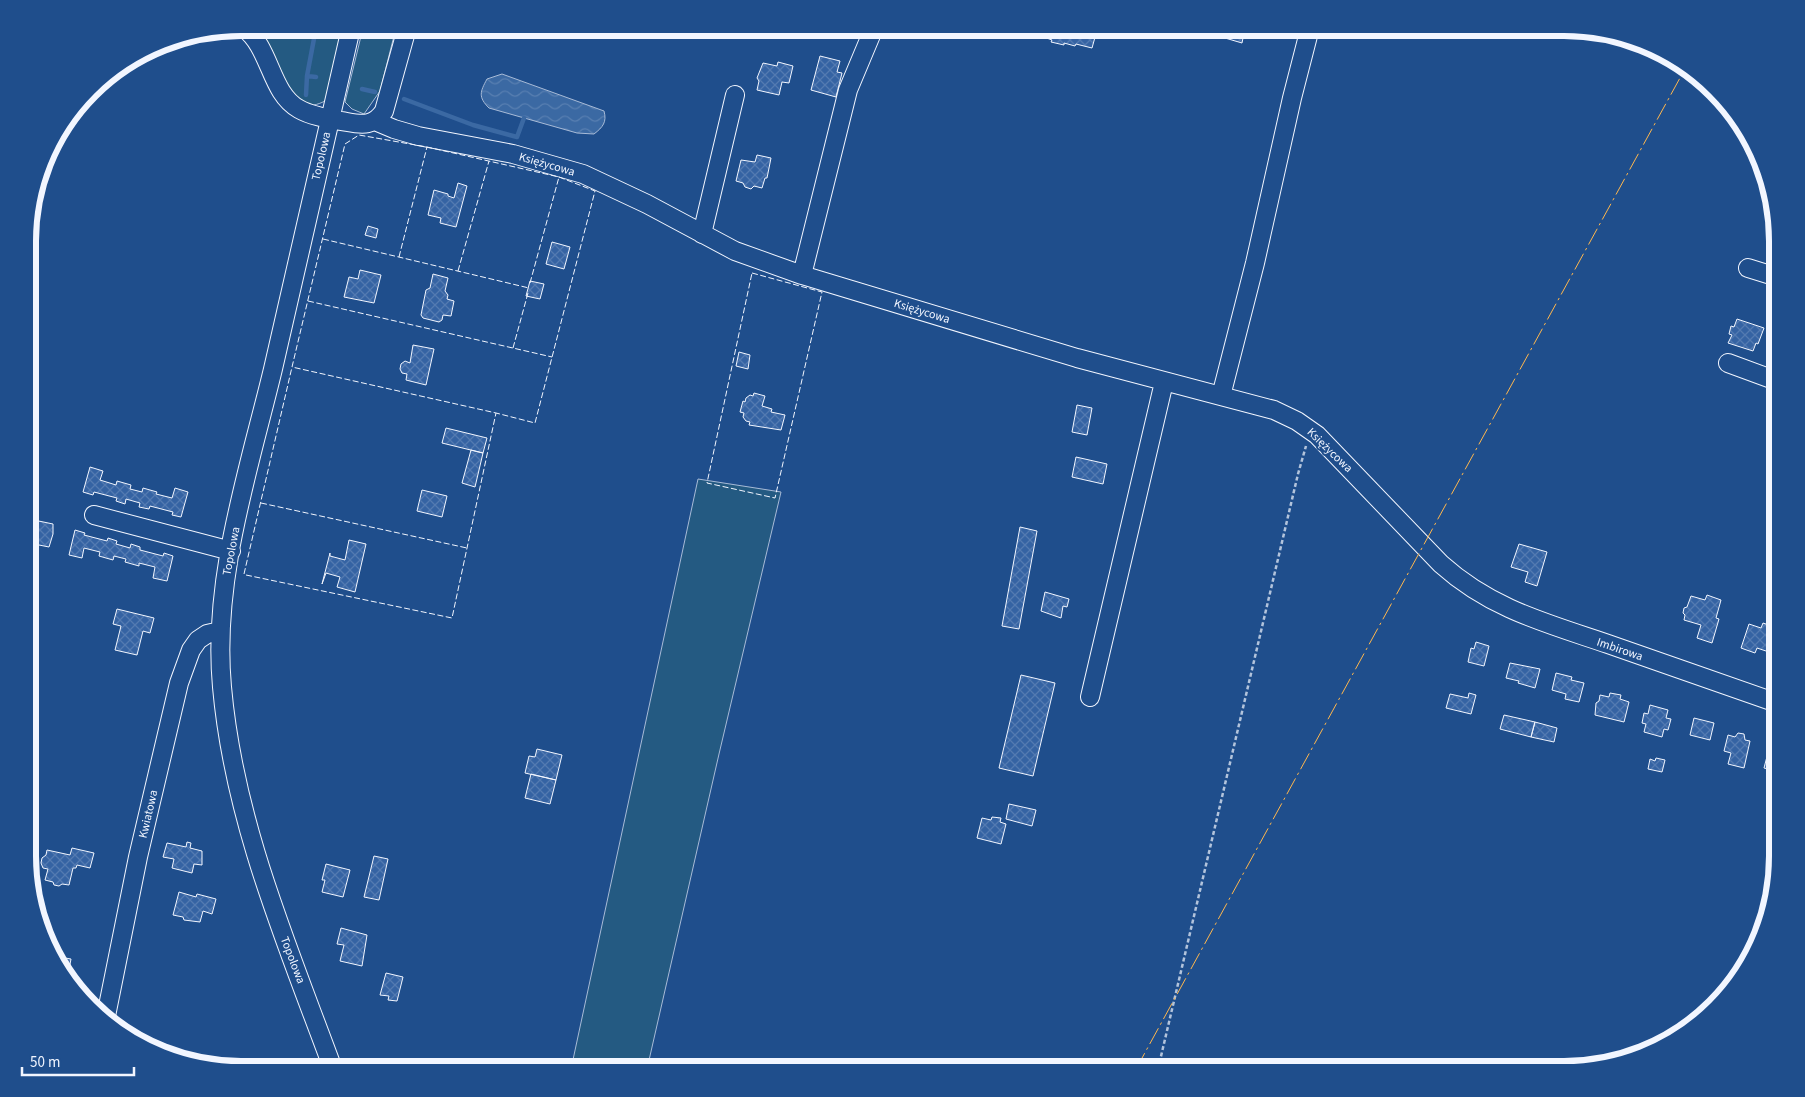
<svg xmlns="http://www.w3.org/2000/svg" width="1805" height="1097" viewBox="0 0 1805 1097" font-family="'Source Sans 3',sans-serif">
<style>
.grass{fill:#245a82;stroke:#a8bbd7}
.water{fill:url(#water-waves);stroke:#a8bbd7}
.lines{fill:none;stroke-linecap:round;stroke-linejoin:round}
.stream{stroke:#3b69a3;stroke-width:4.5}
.building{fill:url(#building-cross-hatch);stroke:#f2f6ff}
.minor-casing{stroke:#f2f6ff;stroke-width:20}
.path{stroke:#b3c4dc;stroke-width:2.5;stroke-dasharray:4 2.5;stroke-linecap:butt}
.minor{stroke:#1f4e8c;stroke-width:18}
.fence{stroke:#f2f6ff;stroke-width:1;stroke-dasharray:6 2.5;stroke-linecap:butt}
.power{stroke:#ffb74d;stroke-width:1;stroke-dasharray:18 4 2.5 4;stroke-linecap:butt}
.labels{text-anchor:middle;stroke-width:4;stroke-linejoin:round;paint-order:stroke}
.street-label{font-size:12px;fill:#f2f6ff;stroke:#1f4e8c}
.rim{fill:none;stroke:#f2f6ff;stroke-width:6}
</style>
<defs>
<pattern id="water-waves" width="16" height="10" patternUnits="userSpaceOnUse" patternTransform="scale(1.25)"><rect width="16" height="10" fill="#3b69a3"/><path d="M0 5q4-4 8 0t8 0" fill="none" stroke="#587fb1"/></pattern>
<pattern id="building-cross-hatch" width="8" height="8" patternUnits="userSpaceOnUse" patternTransform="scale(1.25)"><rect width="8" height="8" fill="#3563a3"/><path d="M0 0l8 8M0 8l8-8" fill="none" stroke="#537ab1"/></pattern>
</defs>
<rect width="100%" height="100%" fill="#1f4e8c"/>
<path class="grass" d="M256,28H343L328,93L325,101C317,105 310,107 302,103C285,92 271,51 261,32Z
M363,28H396L380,91L364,114L352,109L345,102Z
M698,479L781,492L719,754L647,1069H571Z"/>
<path class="water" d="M502,74L604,111C607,122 603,127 594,134L577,133L489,108C478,97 480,92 487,79Z"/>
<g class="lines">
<path class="stream" d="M307,76L316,77
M362,89L375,92
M306,95L307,76L316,28
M404,99L473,125L517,137L524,118"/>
</g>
<path class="building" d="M1035,28H1087L1097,30L1092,48L1076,44L1075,46L1064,43V45L1051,42L1052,40L1033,33Z
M1227,28H1245L1242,43L1225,38Z
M820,56L840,61L837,72L842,73L836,97L811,90Z
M778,62L793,66L789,83L782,82L779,95L757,90L759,81L757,78L763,63L777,66Z
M757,155L771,158L767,178H765L762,188L754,186L751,189L745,187L743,183L736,181L741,160L755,162Z
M458,183L467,186L456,227L440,223L441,218L428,215L434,190L448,194V196L454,198Z
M368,226L378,229L376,238L365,235Z
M552,242L570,247L564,269L546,264Z
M360,270L381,275L374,303L344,297L349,277L358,279Z
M433,274L448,278L445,291L448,295L447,299L454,301L451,316L443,315L442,320L439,322L423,318L421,315L426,290L430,288Z
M530,281L544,284L540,299L526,296Z
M1737,319L1764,328L1758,344L1756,343L1753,351L1728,343L1732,335L1729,334L1731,326L1734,327Z
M413,345L434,349L426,385L406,380L407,374L402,373L400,369L401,364L405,361L410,363Z
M739,352L750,355L748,369L736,366Z
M754,393L765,396L762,406L772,409L771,412L785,415L781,430L749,425L750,422L746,421L743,417L744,413L740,412L743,401L745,402L746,398L750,395L753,396Z
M1077,405L1092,408L1087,435L1072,432Z
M446,428L487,438L483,453L442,443Z
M471,450L483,453L475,487L462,483Z
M1076,457L1107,464L1103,484L1072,477Z
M90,467L103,471L100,480L116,485L117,481L131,485L130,489L142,492L143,488L157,492L156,494L172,498L175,488L188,492L181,517L172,515L173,512L150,506L149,509L139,507L140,503L126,499L125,504L116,501L117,498L94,492L93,495L83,492Z
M422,490L447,496L442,517L417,511Z
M29,519L53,524V534L49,547L29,543Z
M1020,527L1037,531L1019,629L1002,626Z
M75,530L85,533L84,535L107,541L108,538L117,541L116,544L130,548L131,544L140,547V550L163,556L164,553L173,556L167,581L153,578L155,567L139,563V566L125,562L126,559L114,556L113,560L99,556L100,552L84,548L82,558L69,555Z
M349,540L366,544L355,592L337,587L340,577L326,573L322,584L330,553V556L345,560Z
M1519,544L1547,552L1537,586L1525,582L1528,572L1511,567Z
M1045,592L1069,599L1067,607L1063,606L1061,618L1041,611Z
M1707,595L1721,600L1716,618L1719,619L1712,643L1697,638L1701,625L1684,620L1685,615L1683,613L1684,608L1687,607L1691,596L1705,600Z
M117,609L154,618L150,633L143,631L137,655L115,650L121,626L113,624Z
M1763,623L1777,628V660L1770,658L1772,653L1757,648L1755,653L1741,648L1749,624L1761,628Z
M1476,642L1489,646L1484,666L1468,662L1471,648L1474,649Z
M1510,663L1540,669L1535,688L1518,683L1519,681L1506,678Z
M1556,673L1572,677L1571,680L1584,683L1579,702L1565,699L1566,694L1552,690Z
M1021,675L1055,683L1033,776L999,768Z
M1469,693L1476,695L1471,714L1446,708L1450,694L1468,698Z
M1610,693L1621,695L1620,699L1629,702L1624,722L1595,715L1596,703L1599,701L1600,695L1609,697Z
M1650,705L1668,710L1666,718L1671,719L1668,730L1664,729L1662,737L1644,732L1646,724L1642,723L1644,713L1648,714Z
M1504,715L1535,722L1531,737L1500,729Z
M1694,718L1714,723L1710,740L1690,735Z
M1535,722L1557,728L1554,742L1531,737Z
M1738,733L1744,734L1745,740L1750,741L1744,768L1728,764L1731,753L1724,751L1728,735L1735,737Z
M1770,745L1777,747V771L1764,768Z
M537,749L562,755L556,780L525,773L529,756L535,757Z
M1656,758L1665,760L1662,772L1648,769L1650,759L1655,761Z
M531,774L556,780L550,804L525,798Z
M1009,804L1036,810L1032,826L1006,819Z
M992,817L1001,818L1000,822L1006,824L1001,844L977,838L982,818L991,820Z
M187,842L191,843L190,848L202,851V865L194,864L192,873L172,868L174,859L163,857L167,843L186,847Z
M72,848L94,853L90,868L77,865L76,868H73L69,885L62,884L59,886L54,885L53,882L45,880L48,869L43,868L41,863L42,858L46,855L47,850L70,855Z
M374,856L388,859L379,900L364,897Z
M326,864L350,870L343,897L322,892L325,880H322Z
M179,892L196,897L197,894L216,899L212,914L203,911L200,922L184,920L183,917L173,915Z
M341,928L367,935L362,966L340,961L344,945L337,944Z
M54,956L71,959L68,975L56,963Z
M386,973L403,977L397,1001L388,1000L389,996L380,995Z"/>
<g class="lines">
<g class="minor-casing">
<path id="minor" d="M244,28C271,48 270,93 299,109C313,117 331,119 347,122C363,125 374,126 384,111L407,28
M375,121L394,129L418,136L513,154L583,174L647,204L735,251L802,275L1077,358L1274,410L1297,421L1317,435L1441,564C1491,609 1546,623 1608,644C1664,664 1721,683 1777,703
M702,234L735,95
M1748,268L1777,277
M802,275L848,90L874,28
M1728,363L1777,381
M1221,396L1255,263L1292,98L1310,28
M94,515L231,551
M1090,697L1164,382
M106,1016L138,857L179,683L191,650L198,640L207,634L220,631
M333,1069C287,944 234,822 222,687C212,580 248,473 273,369C299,256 325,141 351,28"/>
</g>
<path class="path" d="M1158,1069L1298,474L1306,446"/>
<use href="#minor" class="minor"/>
<path class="fence" d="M323,239L529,288
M399,257L427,147
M458,271L489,161
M752,273L822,292L775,498L707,483Z
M530,283L559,177
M308,301L552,357
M513,348L528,293
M261,503L467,548
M244,574L292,367
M246,575L452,618L496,413L292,367L345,144L359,135L427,147L559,177L595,191L535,423L496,413"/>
<path class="power" d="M1136,1069L1686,67"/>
</g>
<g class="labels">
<g class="street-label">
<text transform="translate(321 156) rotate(-77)" y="4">Topolowa</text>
<text transform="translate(547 164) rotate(16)" y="4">Księżycowa</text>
<text transform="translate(922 311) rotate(17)" y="4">Księżycowa</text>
<text transform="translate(1330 450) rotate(44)" y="4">Księżycowa</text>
<text transform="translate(231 551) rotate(-79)" y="4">Topolowa</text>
<text transform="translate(1620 649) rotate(19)" y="4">Imbirowa</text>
<text transform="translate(148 814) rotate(-77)" y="4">Kwiatowa</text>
<text transform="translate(293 960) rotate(69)" y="4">Topolowa</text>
</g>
</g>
<path d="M0 0H1805V1097H0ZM241 36H1564A205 205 0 0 1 1769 241V856A205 205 0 0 1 1564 1061H241A205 205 0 0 1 36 856V241A205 205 0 0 1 241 36Z" fill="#1f4e8c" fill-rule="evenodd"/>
<path class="rim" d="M241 36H1564A205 205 0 0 1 1769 241V856A205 205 0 0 1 1564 1061H241A205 205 0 0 1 36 856V241A205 205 0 0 1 241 36Z"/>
<path d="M22 1067v8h112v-8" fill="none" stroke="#f2f6ff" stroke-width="2.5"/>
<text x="30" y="1067" font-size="15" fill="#f2f6ff" stroke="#1f4e8c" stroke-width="4" paint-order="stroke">50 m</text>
</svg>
